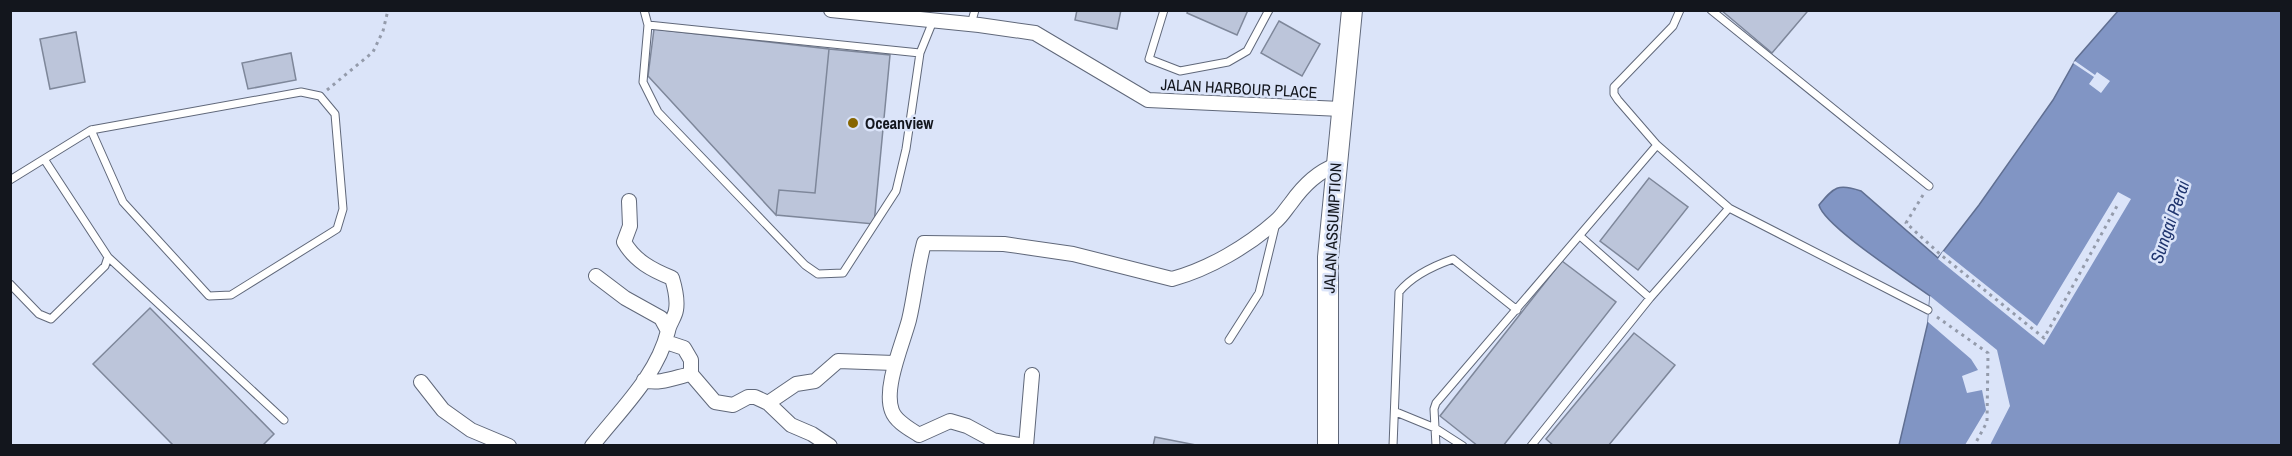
<svg xmlns="http://www.w3.org/2000/svg" width="2292" height="456" viewBox="0 0 2292 456" font-family="'Archivo Narrow',sans-serif">
<style>
.water{fill:#8195c4;stroke:#606f92;stroke-width:1.5}
.pier{fill:#dbe4f9}
.building{fill:#bcc5da;stroke:#7e879a;stroke-width:1.5}
.lines{fill:none;stroke-linecap:round;stroke-linejoin:round}
.lane-casing{stroke:#60687a;stroke-width:9}
.street-casing{stroke:#60687a;stroke-width:16}
.secondary-casing{stroke:#60687a;stroke-width:22}
.path{stroke:#949bab;stroke-width:3;stroke-dasharray:3 4.5;stroke-linecap:butt}
.lane{stroke:#fff;stroke-width:7}
.street{stroke:#fff;stroke-width:14}
.secondary{stroke:#fff;stroke-width:20}
.poi-dot{fill:#876601;stroke:#dbe4f9;stroke-width:2}
.labels{text-anchor:middle;stroke-width:5;stroke-linejoin:round;paint-order:stroke}
.street-label{font-size:16px;fill:#13161d;stroke:#dbe4f9}
.poi-label{font-size:16px;font-weight:bold;fill:#13161d;stroke:#dbe4f9;text-anchor:start}
.water-label{font-size:18px;font-style:italic;fill:#1f346e;stroke:#dbe4f9}
</style>
<rect width="100%" height="100%" fill="#dbe4f9"/>
<path class="water" d="M2118,11H2281V445H1899L1928,322L1930,296C1908,280 1824,226 1819,205C1834,187 1838,183 1861,191L1938,258L1979,205L2053,100L2076,59Z"/>
<path class="pier" d="M2075,61L2095,75L2097,72L2110,81L2101,93L2089,84L2094,77L2073,63Z
M2118,192L2131,199L2044,345L1938,259L1943,251L2037,326Z
M1930,296L1997,350L2010,406L1990,445H1965L1986,410L1982,390L1967,393L1962,376L1978,370L1971,359L1928,322Z"/>
<path class="building" d="M1077,10H1121L1117,29L1075,20Z
M1188,10H1248L1237,35L1187,13Z
M1721,10H1806L1807,12L1772,53Z
M1279,21L1320,44L1302,76L1261,53Z
M654,29L829,49L815,193L779,190L776,215L648,76Z
M76,32L85,82L50,89L40,39Z
M829,49L890,55L874,224L776,215L779,190L815,193Z
M291,53L296,80L248,89L242,63Z
M1649,178L1688,207L1638,270L1600,241Z
M1562,261L1616,302L1503,446H1478L1440,416Z
M150,308L274,434L262,446H174L93,364Z
M1634,333L1675,365L1608,446H1554L1546,439Z
M1155,437L1201,446H1153Z"/>
<g class="lines">
<g class="lane-casing">
<path id="lane" d="M644,10L648,25L643,82L658,112L805,265L818,274L843,273L896,191L906,149L920,53L933,21
M1164,10L1149,59L1180,71L1228,62L1247,51L1269,10
M1680,10L1673,26L1614,87V94L1618,100L1657,145L1729,208L1928,310
M1711,10L1929,186
M971,24L975,10
M648,25L920,53
M10,180L91,130L301,92L320,96L335,114L343,209L337,229L231,295L209,296L123,202L91,130
M1580,236L1650,298
M108,257L284,420
M10,284L39,314L51,319L105,266L108,257L44,159
M1229,340L1259,293L1276,223
M1396,412L1435,428L1463,446
M1393,446L1399,292C1412,276 1433,266 1453,259L1517,310
M1436,446L1434,409L1436,403L1657,145
M1531,446L1650,298L1729,208"/>
</g>
<g class="street-casing">
<path id="street" d="M831,10L979,25L1035,33L1148,100L1341,109
M596,276L625,298L661,318L668,331
M666,342L684,348L691,360V374L715,402L733,405L748,397H755L768,403L791,425L812,434L830,446
M644,380C659,385 676,377 691,374
M421,382L443,410L471,430L509,446
M768,403L796,384L815,381L838,361L894,363
M592,446C620,410 657,376 668,331C669,324 675,317 676,310C678,299 675,288 672,278C652,270 635,261 624,242L630,226L629,201
M1024,446L993,440L967,426L950,421L919,435C910,429 896,422 892,411C883,388 903,343 909,320C915,295 917,269 924,243L1004,244L1073,254L1172,279C1209,269 1248,246 1276,221C1282,216 1286,209 1291,203C1303,186 1317,172 1336,165
M1026,446L1032,375"/>
</g>
<g class="secondary-casing">
<path id="secondary" d="M1328,446V257L1352,10"/>
</g>
<path class="path" d="M327,90L373,52L383,31L388,10
M1923,195L1906,223L1941,255L2044,338L2117,206
M1937,317L1988,353L1987,422L1974,446"/>
<use href="#lane" class="lane"/>
<use href="#street" class="street"/>
<use href="#secondary" class="secondary"/>
</g>
<circle class="poi-dot" cx="853" cy="123" r="6"/>
<g class="labels">
<g class="street-label">
<text transform="translate(1239 88) rotate(3)" y="6">JALAN HARBOUR PLACE</text>
<text transform="translate(1332 228) rotate(-87)" y="6">JALAN ASSUMPTION</text>
</g>
<g class="poi-label">
<text x="865" y="129">Oceanview</text>
</g>
<g class="water-label">
<text transform="translate(2170 222) rotate(-71)" y="6">Sungai Perai</text>
</g>
</g>
<rect width="2292" height="456" fill="none" stroke="#13161d" stroke-width="24"/>
</svg>
